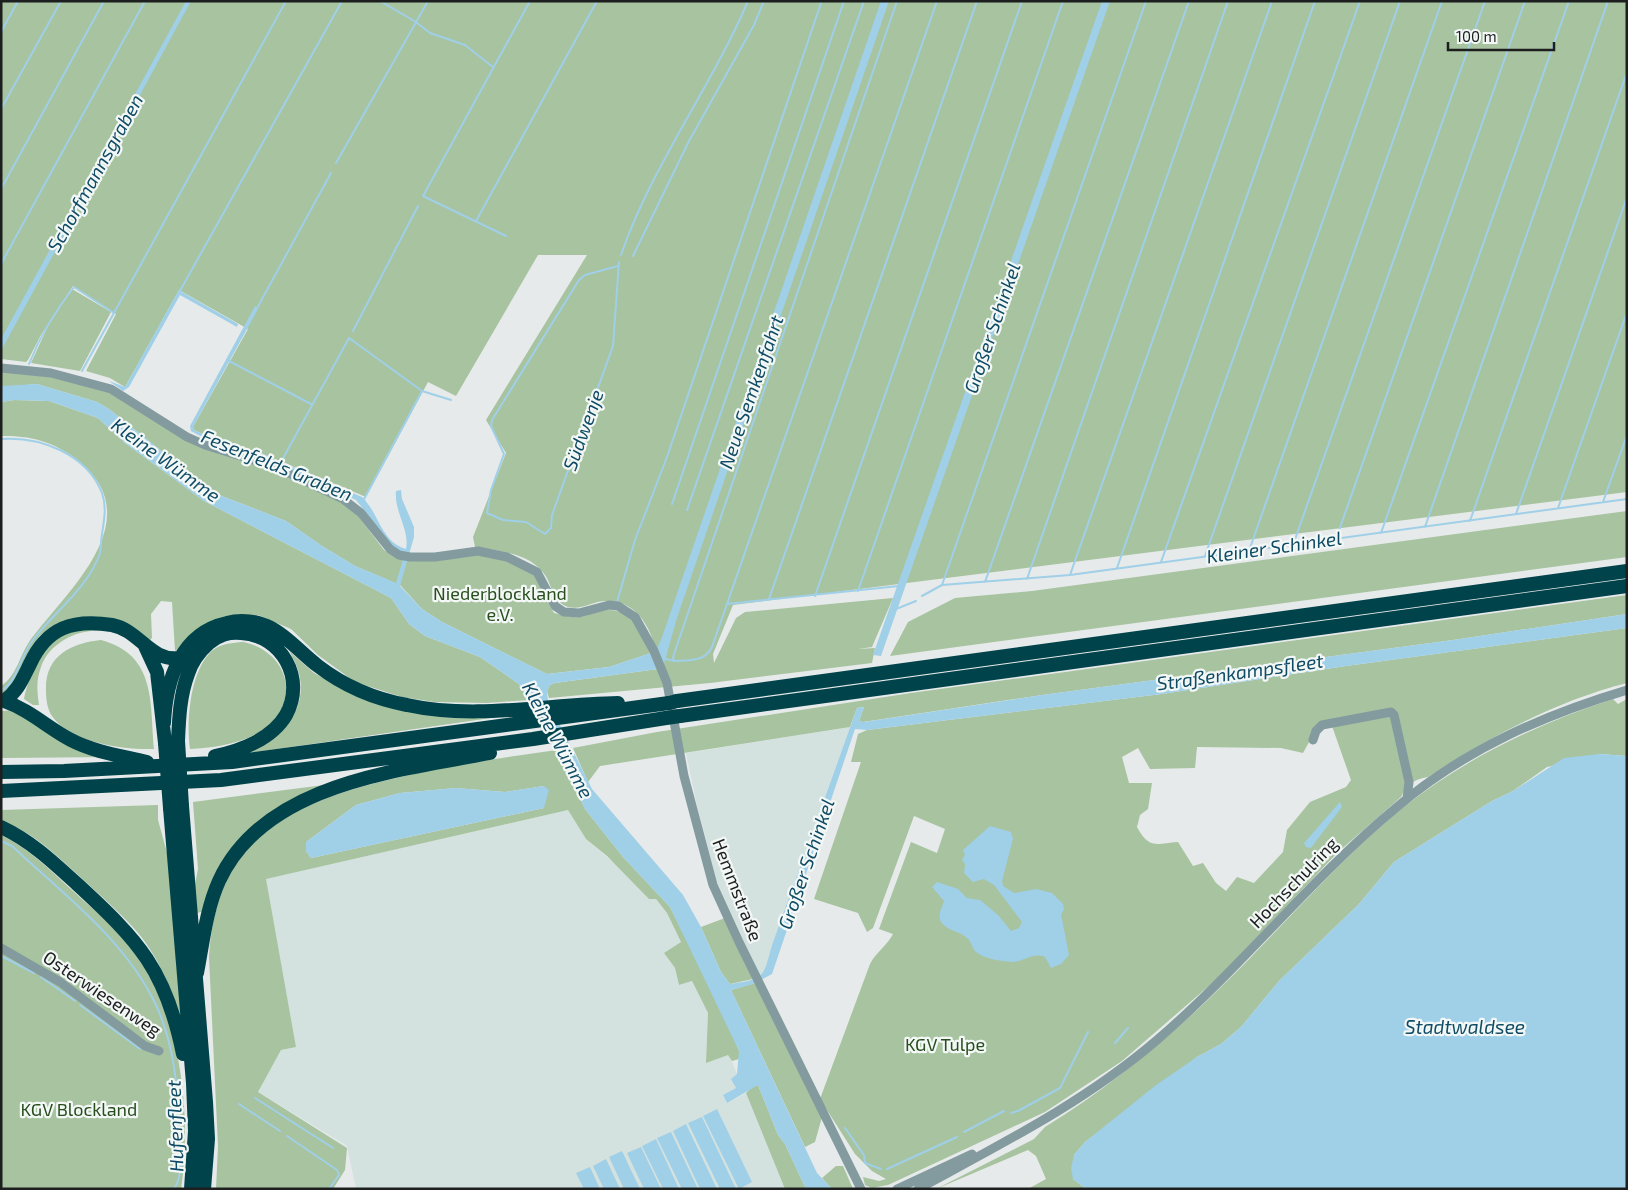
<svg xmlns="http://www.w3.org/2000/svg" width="1628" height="1190" viewBox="0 0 1628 1190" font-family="'Exo 2',sans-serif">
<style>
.built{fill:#d4e2df}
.green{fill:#a7c39f;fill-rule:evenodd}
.water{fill:#a0cfe8}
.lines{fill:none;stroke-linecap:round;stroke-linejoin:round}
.stream{stroke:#a0cfe8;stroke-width:2}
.minor{stroke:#839b9f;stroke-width:9}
.highway{stroke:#01434b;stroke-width:14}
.highway-bridge{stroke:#01434b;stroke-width:14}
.labels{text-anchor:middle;stroke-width:4.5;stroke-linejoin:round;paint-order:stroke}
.park-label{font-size:18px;fill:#274e1c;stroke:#f3f8f7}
.street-label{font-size:18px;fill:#1d1e1e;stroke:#f3f8f7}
.water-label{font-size:19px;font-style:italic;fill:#0f4b64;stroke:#f3f8f7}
</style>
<rect width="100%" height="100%" fill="#e6eaea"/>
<path class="built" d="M850,727L772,945L766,970L759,977L717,882L696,801L686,753Z
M568,810L586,839L656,899L667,913L681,942L664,953L675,968L679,985L692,981L708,1013L706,1063L729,1054L737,1074L734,1077L736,1088L723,1095L727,1103L746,1093L785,1189H356L347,1146L258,1092L281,1050L296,1047L265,879Z"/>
<path class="green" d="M1,1H1627V492L733,605L713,654L714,663L736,618L745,612L893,598L872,647L858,649L875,648L872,663L710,683L549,698L547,691L550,685L555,683L658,669C657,639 642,600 606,601C590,601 577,614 562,604C554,599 551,586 547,578C533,553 500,551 475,547L473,537L506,453L486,420L587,255H538L456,396L428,382L366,497L256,451L232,447L194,430L193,427L248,329L179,290L125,387L110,378L86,371L116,314L73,286L41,335L28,360L26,362L1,359Z
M72,289L111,312L80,371L31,363L48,326Z
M1,371L55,377L107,391L142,412L343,503L358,516L384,550L397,558L472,554L499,558L533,573L542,585L547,601L554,613C560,614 567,617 573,617C583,618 591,613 600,611C630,605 641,630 651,653L609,667L547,674L442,622L422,609L400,585L355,566L322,546L286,521L214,493L109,409L97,402L37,384L1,387Z
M14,400L49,401L98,418L125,443L204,501L391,598L409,624L425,636L480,657L519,684L529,700L487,703L435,702L402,697L355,682L318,655L291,629L258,615L255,618L185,643L175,651L172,602L161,601L151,614L152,638L148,642L141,634L56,625L39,636L24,666L6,693L1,694V686C17,676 20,654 31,639C67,591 149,521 81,463C58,443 32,435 1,436V402Z
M1627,511V557L890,656L908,622L955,598L1032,591Z
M1627,595V614L1453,640L1042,695L863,722L859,721L864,707L857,708L850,727L600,766L588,782L573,748L657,732L911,693Z
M1627,628V683C1556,701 1489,737 1428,777C1414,779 1407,785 1401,797L1337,853L1218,978L1122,1061L1045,1112L888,1185L872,1188L865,1185L863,1177L879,1181L886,1179L872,1171L855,1154L820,1099L870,964C876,952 887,946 893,934L879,929L911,842L937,853L945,829L914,816L873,928L867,932L858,913L814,899L861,762H851L858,734L867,730L1162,694L1346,666ZM1332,726L1351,780L1346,787L1310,802L1287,830L1283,852L1254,883L1237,877L1226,891L1216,883L1203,863L1193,866L1178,842C1155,844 1149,849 1137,827L1140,815L1148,809L1152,783H1129L1122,757L1138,748L1150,769L1195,768L1197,747L1281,748L1303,753C1311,739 1315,728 1332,726Z
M87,629C113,630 122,632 141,651C135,646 129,640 122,636C94,622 52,636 41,667C36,680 37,691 39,705H33L24,699C27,682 40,651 53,639C62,631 77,631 87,629Z
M101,640C156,655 150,701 154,749C124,750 70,743 52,716C47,709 46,698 46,690C45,656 71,643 101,640Z
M243,642C280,649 300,687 275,719C256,742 217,748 190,749C186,722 190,669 213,650C222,643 233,643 243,642Z
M289,651L314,673L354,695L519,714L248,753C259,746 275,739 284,729C305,704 306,678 289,651Z
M1613,699L1618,704L1627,699V756L1600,754L1547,767L1513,791L1492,801L1394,862L1359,904L1279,981L1241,1027L1221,1044L1197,1057L1085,1142L1074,1155L1073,1179L1086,1189H1028L1046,1179L1036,1156L1028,1150L936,1189L1034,1139L1045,1127C1108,1088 1166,1041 1219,989C1282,928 1337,861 1405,806C1466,758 1540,723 1613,699Z
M15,710L113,757L1,758V711Z
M557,750L585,809L623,857L670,907L728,1024L739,1051V1059L732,1061L728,1055L706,1063L708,1013L692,981L679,985L675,968L664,953L681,942L667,913L656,899H649L607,856L586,839L568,810L266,879L296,1047L281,1050L258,1092L347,1148L345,1170L333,1189H216L218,1146L209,957C216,840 285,805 388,780C444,766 500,758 557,750ZM544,786V808L311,858L306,851V842L356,805L400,793L456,788L505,792Z
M332,784L257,825L205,911L197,913L194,890L198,869L193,802Z
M158,805V820L169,860L184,1032C174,993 158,952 129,923C113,906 94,890 76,873C53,852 31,831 1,821V810Z
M1,835C29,848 51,871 73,891C90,907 110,922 126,940C179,1001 193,1110 181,1189H1Z
M725,918L753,979L730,984L721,972L701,927Z
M755,983L822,1117L815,1142L805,1147L731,990Z
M758,1085L778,1135L785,1144L806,1189H785L746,1093L752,1087Z
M836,1166H843L853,1189H832L822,1178Z"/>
<path class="water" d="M186,1H191L1,351V339Z
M881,1H889L677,618L664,664L658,669L555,683L550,685L547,691L548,701L592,789L683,895L701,927L721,972L730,984C766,979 763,977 772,945L857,708L864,707L859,721L864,722L1042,695L1453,640L1627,614V628L1346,666L1162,694L867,730L855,729L772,974L753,984L731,990L817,1173L832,1189H806L785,1144L778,1135L758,1085L727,1103L723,1095L736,1088L731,1079L737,1074L739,1051L670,907L623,857L585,809L535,703L529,700L519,684L480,657L425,636L409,624L391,598L204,501L125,443L98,418L49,401L14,400L1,402V386L37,384L97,402L109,409L214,493L286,521L322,546L355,566L396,583L405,553L395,549L356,500L261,456L219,446L191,431L190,426L255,306L258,309L193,427L194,430L232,447L256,451L362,497C379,513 381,542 406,549C410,530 394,512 396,491L401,490L402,499L414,527V537L400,586L422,609L442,622L547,674L609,667L651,653L657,649L662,637Z
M1102,1H1110L882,653L881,656L873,655Z
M180,288L182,292L238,324L237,327L180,295L129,387L123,391L109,381L125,387Z
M1600,754L1627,756V1189H1086L1073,1179L1071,1168L1074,1155L1085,1142L1156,1085L1197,1057L1221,1044L1241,1027L1279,981L1359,904L1394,862L1492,801L1513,791L1564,758Z
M544,786L549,790L544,808L311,858L306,851V842L356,805L400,793L456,788L505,792Z
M1340,802L1342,807L1311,848L1306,847L1304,843Z
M990,826L1011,832L1013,839L1002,881L1003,886L1014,893L1036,889L1052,893L1063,904L1064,910L1061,914L1069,955L1061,964L1051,968L1045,957C1032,952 1025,962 1012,962C1001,961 983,959 975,951C972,947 971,941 967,938C960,931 947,931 941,922C937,914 942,908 944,901L932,887L937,882L958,889L967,898L980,900L998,915L1011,931L1019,928L1022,922L994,885L984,879L973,882L964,873L965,864L962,860L965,855L963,850Z
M717,1109L752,1182L739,1189L703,1116Z
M702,1117L736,1189H720L688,1123Z
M686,1124L717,1189H700L673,1131Z
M671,1132L698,1189H682L657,1138Z
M656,1139L679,1189H663L642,1146Z
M641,1147L661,1189H644L627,1153Z
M622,1151L640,1189H624L609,1157Z
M606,1159L620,1189H604L593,1166Z
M590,1167L600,1189H584L576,1173Z"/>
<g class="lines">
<path class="stream" d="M380,1L416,22L430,33L465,45L493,67
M897,1L673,657L674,661C688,660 705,662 712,647L937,1
M1,32L18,1
M1,109L61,1
M336,163L428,1
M1,189L104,1
M476,221L597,1
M506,236L423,196L530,1
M621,255C652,165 711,88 748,1
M633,256L689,141L754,25L764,1
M1,264L145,1
M618,266L585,275L579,280L492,420L491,426L504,454L491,490L487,513L503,520L526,522L545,534L551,528L552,515L613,346L619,262
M181,289L342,1
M256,310L331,173
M353,331L418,206
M229,361L311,404
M29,364C40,336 55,311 74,287L114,313
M82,371L286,1
M1,439C40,436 87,454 102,493C107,507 104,520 102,534C101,540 101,548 100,553C89,587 53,613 33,640C21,655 17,682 1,691
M281,462L349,338L422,391L451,400
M363,501L422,391
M1603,502L1627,435
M672,504L844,1
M1558,508L1627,312
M687,510L864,1
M1516,514L1627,197
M1470,521L1627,72
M1425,527L1608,1
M1381,533L1569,1
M1336,539L1525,1
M1293,545L1485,1
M1249,551L1442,1
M1205,556L1400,1
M1161,562L1360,1
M1117,568L1315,1
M1070,575L1272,1
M1027,579L1228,1
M985,582L1189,1
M942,585L1146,1
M858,591L1063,1
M815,596L1022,1
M922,596L942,585L1070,575L1627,499
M769,599L977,1
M617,602L635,540L667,457L821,3L818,1
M727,604L899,586
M896,609L916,601
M663,658L674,661
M1,841L12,846C62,893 125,940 155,1003C173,1040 178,1085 179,1125C180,1144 185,1173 174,1189
M3,957L34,973
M41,977L75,1001
M80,1005L140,1049
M1115,1043L1128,1028
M255,1098L333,1148
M239,1104L280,1131
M1011,1113L1018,1111L1060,1088L1088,1032
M845,1128L864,1155L865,1163L881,1169
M964,1132L1004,1111
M287,1136L337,1170L339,1175L329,1189
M887,1169L957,1137"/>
<path class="minor" d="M1,368L51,373L111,389L187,437L205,445L273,466L343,499L361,513L390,549L399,555L410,557H435L478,551L507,557L537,572L555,606L564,612L579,613L609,605L618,606L635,617L654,651L667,683L684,776L713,885L739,942L861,1189
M1313,740L1316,731L1322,725L1391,712L1394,715L1409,782L1407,799
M1,948L60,982L145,1046L159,1051
M897,1189L972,1154
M918,1189C1001,1144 1085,1102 1157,1040C1242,967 1311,878 1397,807C1464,750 1543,715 1627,690"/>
<path class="highway" d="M145,646L157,672L165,743
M4,701C18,691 22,680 30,664C47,627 73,619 112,625C139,630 151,662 179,658
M4,701C30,710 48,728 71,740C94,752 122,756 147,762
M677,701L1627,571
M680,716L1627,586
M164,723C166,681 180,633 227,623C241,619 258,621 271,628C288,637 302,654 318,666C344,686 375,699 407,705C475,720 549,704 618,703
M178,741C179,718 180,695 188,674C192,661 200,651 209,643C219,635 228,632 241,633C282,635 306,679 286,715C272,739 240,751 215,756
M1,772L64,771L232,762L669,703
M1,791L221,780L533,739L666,718
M182,806L206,1102L208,1139L204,1189
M170,808L193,1083L195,1131L191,1189
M1,827C31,841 53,862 77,884C139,941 166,970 183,1054
M197,973C203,942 206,910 219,881C264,783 397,771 490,753"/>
<path class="highway-bridge" d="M669,703L677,701
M666,718L680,716
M178,741L182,806
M165,743L170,808"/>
</g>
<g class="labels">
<g class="park-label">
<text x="500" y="600">Niederblockland<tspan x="500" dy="21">e.V.</tspan></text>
<text x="945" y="1051">KGV Tulpe</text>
<text x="79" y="1116">KGV Blockland</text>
</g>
<g class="street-label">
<text transform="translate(1294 883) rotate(-46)" y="6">Hochschulring</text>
<text transform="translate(737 890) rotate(69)" y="6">Hemmstraße</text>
<text transform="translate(102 994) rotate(34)" y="6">Osterwiesenweg</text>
</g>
<g class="water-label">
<text transform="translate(95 173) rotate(-61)" y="7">Schorfmannsgraben</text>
<text transform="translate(992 328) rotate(-71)" y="7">Großer Schinkel</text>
<text transform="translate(751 392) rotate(-71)" y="7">Neue Semkenfahrt</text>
<text transform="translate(583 430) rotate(-70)" y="7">Südwenje</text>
<text transform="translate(166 460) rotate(36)" y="7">Kleine Wümme</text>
<text transform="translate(277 465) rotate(22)" y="7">Fesenfelds Graben</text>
<text transform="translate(1274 547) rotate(-8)" y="7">Kleiner Schinkel</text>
<text transform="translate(1240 672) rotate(-8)" y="7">Straßenkampsfleet</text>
<text transform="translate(558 740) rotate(62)" y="7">Kleine Wümme</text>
<text transform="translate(806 864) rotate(-71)" y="7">Großer Schinkel</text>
<text x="1465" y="1034">Stadtwaldsee</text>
<text transform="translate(175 1126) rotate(-92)" y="7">Hufenfleet</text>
</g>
</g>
<rect width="1628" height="1190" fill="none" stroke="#1d1e1e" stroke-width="5"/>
<path d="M1448 42v8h106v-8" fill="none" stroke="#1d1e1e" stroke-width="2.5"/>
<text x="1456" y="42" font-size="15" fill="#1d1e1e" stroke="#f3f8f7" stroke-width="4" paint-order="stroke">100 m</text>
</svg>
